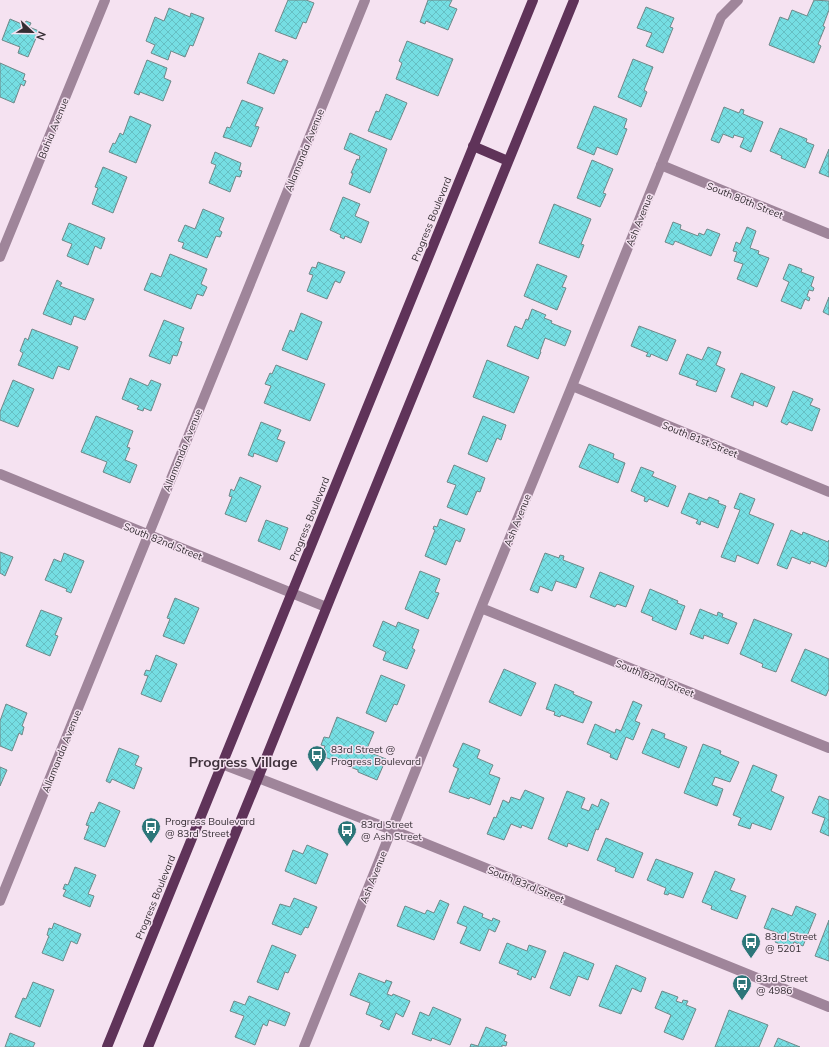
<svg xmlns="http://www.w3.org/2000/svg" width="829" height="1047" viewBox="0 0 829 1047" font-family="Mulish,sans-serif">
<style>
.building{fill:url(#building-cross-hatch);stroke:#6f8888}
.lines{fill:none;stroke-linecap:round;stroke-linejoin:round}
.minor{stroke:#9f859a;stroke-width:10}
.major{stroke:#5f3359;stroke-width:10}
.labels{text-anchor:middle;stroke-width:3;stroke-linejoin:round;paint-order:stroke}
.street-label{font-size:10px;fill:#342d33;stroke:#f5e2f1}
.poi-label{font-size:10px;fill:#342d33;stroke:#f5e2f1;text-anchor:start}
.district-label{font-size:14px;font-weight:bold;fill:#40323d;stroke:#f5e2f1}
</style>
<defs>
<pattern id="building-cross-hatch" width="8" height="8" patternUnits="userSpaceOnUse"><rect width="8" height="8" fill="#75dee3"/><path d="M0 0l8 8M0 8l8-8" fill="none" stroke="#66bfc3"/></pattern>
</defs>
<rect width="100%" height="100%" fill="#f5e2f1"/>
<path class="building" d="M288,0H306L314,3L306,23L303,22L296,39L275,31Z
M428,0H452L449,6L457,9L448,30L426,21L425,24L420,22Z
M814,0L829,1V10L823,26L825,27L818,44L821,46L814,63L769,45L780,17L788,20L792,10L807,16Z
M646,7L674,18L670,27L673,28L663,53L646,46L652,33L637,28Z
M169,8L190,17L191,13L204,18L193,46L190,45L185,57L171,51L168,60L151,53L155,45L146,41L155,17L164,21Z
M10,19L24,25L26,21L31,23L29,27L39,31L28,57L18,53L20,47L2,40Z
M407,41L453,59L438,96L396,79L402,63L399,61Z
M259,53L281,62L283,59L288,61L274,94L247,83Z
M633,59L653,67L644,90L647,92L641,107L618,97Z
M147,60L167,68L164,78L171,81L163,101L140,92L139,95L134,93Z
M0,63L25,74L23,80L26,81L24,86L21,84L14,103L0,97Z
M386,94L407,103L391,140L368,131L376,111L379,112Z
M242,100L263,108L255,126L259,127L251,147L227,138H226L223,137L227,127L230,128Z
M594,106L627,119L624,128L627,129L617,155L597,147L594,155L577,148Z
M724,107L739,113L741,109L744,110L743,114L763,122L751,152L740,147L744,138L734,135L733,138L723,134L719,143L711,140Z
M130,116L151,125L136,163L109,152L113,143L115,144L120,133L123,135Z
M780,128L807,139L806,142L814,145L805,168L781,158L782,156L770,151Z
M350,133L387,149L370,193L349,184L353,173H351L357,159L359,160L360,156L344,149Z
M829,149V177L819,173Z
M215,152L241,163L239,170L242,171L240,177L236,176L230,192L209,183L216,165L211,163Z
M592,160L613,169L603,193L606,194L600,207L577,198Z
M103,167L127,177L113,213L92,204L98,188L95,187Z
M343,197L360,204L355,216L369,222L361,243L345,236L344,239L340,237L341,235L330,230Z
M554,204L591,219L581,244L584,245L579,258L539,243Z
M203,209L224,218L219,230L222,232L220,237L216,236L207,258L182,248L184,243L178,241L185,225L195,229Z
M673,222L681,225L680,229L698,236L699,233L704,235L707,229L720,234L711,256L675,241L673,245L665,242Z
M69,223L105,238L101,249L95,246L88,265L67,256L72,244L62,240Z
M747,227L756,231L750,248L759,251L758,254L769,258L757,287L737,279L743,264L734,261L737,252L733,251L736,242L740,244Z
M170,254L207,269L201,284L207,287L203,296L197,294L191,309L144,290L151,273L161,277Z
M318,262L345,272L340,283L335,281L327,299L307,291L313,275L309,274L312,267L316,268Z
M537,264L567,276L562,287L566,288L557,310L524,296Z
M789,264L802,269L801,272L814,277L811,286L814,288L813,291L809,290L807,296L810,298L809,301L805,299L801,309L781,301L789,282L783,279Z
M57,280L62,283L60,286L94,299L85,320L74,316L71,325L43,314Z
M829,297V315L823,312Z
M532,309L546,315L544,318L552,321L551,323L571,331L565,346L545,338L540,352H541L538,359L507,346L515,326L522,329L526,319L528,320Z
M301,313L322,322L307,360L282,350L290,330L294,332Z
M164,320L184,328L179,341L182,342L177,356L173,355L170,364L149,356Z
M639,326L676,340L667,361L651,354L650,357L646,356L648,353L631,346Z
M32,329L78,347L69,370L58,366L53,379L18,365L23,353L20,351L25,338L28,340Z
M708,347L721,352L716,365L725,369L716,392L696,385L698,381L679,374L687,354L702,360Z
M487,360L529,377L514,413L473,397Z
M276,365L325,384L310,421L264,403L271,386L265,384L270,373L272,374Z
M741,373L775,387L767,407L754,401L753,406L731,397Z
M130,378L148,386L151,380L161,384L151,411L144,408L143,411L137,409L139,406L122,399Z
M13,380L34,389L18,427L0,420V412Z
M793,391L813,399L810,405L820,409L812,431L789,422L787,425L781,422Z
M96,416L133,431L127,447L130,448L125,460L137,465L130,483L103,472L107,462L81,452Z
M483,416L506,425L501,440L497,438L487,462L468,454Z
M261,422L281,430L277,439L285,442L277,462L254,453L253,457L248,455Z
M589,444L614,454L613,458L625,463L618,483L579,467Z
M454,465L485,478L480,492L477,491L467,515L447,507L456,485L447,482Z
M641,467L654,472L652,476L676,486L668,507L649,499L647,502L644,501L645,497L631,491Z
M240,477L261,486L246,522L225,514L232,497L229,496L231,489L234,491Z
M689,493L707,500L709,497L719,501L718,503L726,506L718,528L701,521L700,525L696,523L698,520L681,513Z
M740,493L755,499L749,514L774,524L758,564L737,555L735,562L721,557L740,510L734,508Z
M440,519L465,529L460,542L456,540L446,565L425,556L435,530L433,529L434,526L437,527Z
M266,520L288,528L280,550L258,541Z
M791,530L802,535L803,532L828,542L829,540V559L826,567L811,561L810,564L792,557L787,569L777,565Z
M0,552L13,557L5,576L0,573Z
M64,553L84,561L71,593L66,591L67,589L45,580L54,559L61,562Z
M545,553L559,558L560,555L564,556L563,560L584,568L576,588L556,581L552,591L540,586L538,593L530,590Z
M420,571L440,579L435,592L439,593L428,619L405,609Z
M600,572L634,586L626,607L617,604L615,607L590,597Z
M650,589L678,601L677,603L685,606L676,630L652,620L653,617L641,612Z
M175,598L199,608L184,644L163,636L170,619L167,618Z
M700,609L717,616L718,612L723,614L722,617L737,623L728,644L704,635L703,639L690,634Z
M41,610L62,618L55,635L58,636L50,656L26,646Z
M754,619L792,634L776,672L762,667L763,664L740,654Z
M383,621L396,627L398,622L419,630L412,648L415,650L407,669L383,660L386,652L373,646Z
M805,649L829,659V689L826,696L791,681Z
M156,655L177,664L161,702L141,694L148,676L144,675L146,670L150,671Z
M504,669L536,683L521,716L489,702Z
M381,675L405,685L397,705L394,704L386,722L366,713Z
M555,684L574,692L573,694L592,702L583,723L561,715L560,717L554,715L555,712L546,709Z
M633,701L642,705L635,721L640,723L633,740L626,737L617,760L610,757L611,754L587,744L595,724L615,733L616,729L621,731Z
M6,704L27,713L22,726L24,727L22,735L19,733L12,751L0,746V721Z
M337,717L374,732L366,751L386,759L377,780L358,772V770L322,756L325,746L321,745L324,737L329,738Z
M652,729L665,734L664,738L687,747L679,768L642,753Z
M463,743L480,750L477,758L493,765L489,774L500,778L490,805L470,797L469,799L449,792L458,769H459L453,766Z
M703,744L721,751L720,754L739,762L730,782L715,777L712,785L723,789L717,806L684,793Z
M119,748L139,756L135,765L142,768L134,789L112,779L110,783L106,781Z
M753,765L777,775L771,791L784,797L771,830L752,823L750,829L738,825L741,818L733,815Z
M0,767L7,770L0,786Z
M525,790L544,798L532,829L522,825L521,828L511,824L504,840L487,834L494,817L496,818L503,800L509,803L511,797L520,800Z
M567,791L585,798L581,808L589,811L592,804L598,807L601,799L609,803L598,830L596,829L588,851L568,843L567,847L548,839Z
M819,796L829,800V836L820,832L825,818L812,813Z
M99,802L120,811L105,847L84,839L89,826L86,825L91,812L94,813Z
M606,838L643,853L633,878L615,871L616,868L597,860Z
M307,845L328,854L316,884L285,871L293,850L303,854Z
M656,859L693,873L683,898L669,893L668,895L664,894L666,888L647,880Z
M75,867L96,875L88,894L94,896L90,907L63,896L66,890L63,889L65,884L68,885Z
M715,871L735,879L730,890L746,896L737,919L711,909L712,906L702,902Z
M294,898L317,907L308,928L305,927L301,935L272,924L280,904L290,907Z
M440,900L449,904L434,940L397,926L405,906L425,914L427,910L434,913Z
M464,906L483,914L482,917L492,921L493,918L500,921L495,932L489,929L480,951L460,943L467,927L457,923Z
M796,906L816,914L803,946L794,942L791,949L775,942L778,933L764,928L772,908L792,916Z
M829,920V961L815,956Z
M54,923L81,934L77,944L71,941L63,961L42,953L49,936L47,935L49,928L52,929Z
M507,943L527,951L529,945L546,951L535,978L532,976L531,980L517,974L519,971L499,963Z
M272,945L296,955L288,973L285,972L278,990L257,982Z
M564,952L594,964L588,980L578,976L570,996L550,988Z
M616,965L646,978L641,992L632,988L621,1014L599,1006Z
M359,973L385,983L386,980L392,982L387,994L392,996L393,994L410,1001L403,1017L396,1013L389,1030L380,1026L383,1021L366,1014L370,1003L350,995Z
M33,982L54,990L40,1027L15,1017L23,998L26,999Z
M662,991L678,997L676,1001L682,1003L683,1000L688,1001L686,1005L696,1009L683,1040L664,1032L671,1015L655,1008Z
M249,996L290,1013L285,1026L269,1020L267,1026L263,1024L255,1045L235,1037L244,1016L230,1011L234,1001L245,1005Z
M433,1007L461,1019L450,1045L432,1038L431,1041L412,1034L420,1012L429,1016Z
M729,1010L768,1025L759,1047H715Z
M486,1027L506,1035L504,1041L507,1042L506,1046L502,1045V1047H470L471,1044L478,1046Z
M10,1033L35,1043L33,1047H5Z
M778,1038L800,1047H774Z"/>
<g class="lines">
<path class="minor" d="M661,165L829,234
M0,257L105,0
M572,386L829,492
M0,474L326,607
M481,608L829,748
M222,764L392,830L829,1007
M0,901L365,0
M304,1047L481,608L572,386L721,17L738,0"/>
<path class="major" d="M473,146L508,161
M107,1047L533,0
M148,1047L258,778L332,594L574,0"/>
</g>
<defs>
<g id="bus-pin" transform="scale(1)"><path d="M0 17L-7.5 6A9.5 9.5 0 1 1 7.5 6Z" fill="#2c7679" stroke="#f5e2f1"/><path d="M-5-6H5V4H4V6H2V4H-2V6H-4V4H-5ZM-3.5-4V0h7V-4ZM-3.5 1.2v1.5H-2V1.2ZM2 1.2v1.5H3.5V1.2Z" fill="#fff"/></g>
</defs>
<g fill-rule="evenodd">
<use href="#bus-pin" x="317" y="755"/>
<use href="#bus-pin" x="151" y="827"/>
<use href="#bus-pin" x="347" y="830"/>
<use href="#bus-pin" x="751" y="942"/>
<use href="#bus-pin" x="742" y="984"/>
</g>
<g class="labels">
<g class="street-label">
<text transform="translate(53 128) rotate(-68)" y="4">Bahia Avenue</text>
<text transform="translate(304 150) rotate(-68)" y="4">Allamanda Avenue</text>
<text transform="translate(745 200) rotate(22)" y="4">South 80th Street</text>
<text transform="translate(431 219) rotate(-68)" y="4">Progress Boulevard</text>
<text transform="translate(639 220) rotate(-68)" y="4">Ash Avenue</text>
<text transform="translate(700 439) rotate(22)" y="4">South 81st Street</text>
<text transform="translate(182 450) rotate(-68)" y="4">Allamanda Avenue</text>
<text transform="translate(309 519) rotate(-68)" y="4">Progress Boulevard</text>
<text transform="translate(517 520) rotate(-68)" y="4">Ash Avenue</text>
<text transform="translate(163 541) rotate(22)" y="4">South 82nd Street</text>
<text transform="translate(655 678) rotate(22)" y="4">South 82nd Street</text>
<text transform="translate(61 751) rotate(-68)" y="4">Allamanda Avenue</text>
<text transform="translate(373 877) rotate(-68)" y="4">Ash Avenue</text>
<text transform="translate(526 884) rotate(22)" y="4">South 83rd Street</text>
<text transform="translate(155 897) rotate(-68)" y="4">Progress Boulevard</text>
</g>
<g class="poi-label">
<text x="331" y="753">83rd Street @<tspan x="331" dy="12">Progress Boulevard</tspan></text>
<text x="165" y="825">Progress Boulevard<tspan x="165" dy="12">@ 83rd Street</tspan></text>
<text x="361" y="828">83rd Street<tspan x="361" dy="12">@ Ash Street</tspan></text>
<text x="765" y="940">83rd Street<tspan x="765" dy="12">@ 5201</tspan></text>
<text x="756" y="982">83rd Street<tspan x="756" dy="12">@ 4986</tspan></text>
</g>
<g class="district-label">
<text x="243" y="767">Progress Village</text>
</g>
</g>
<g transform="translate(32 32) rotate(112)" stroke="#f5e2f1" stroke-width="3" paint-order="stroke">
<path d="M0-3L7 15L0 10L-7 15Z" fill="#342d33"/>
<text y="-6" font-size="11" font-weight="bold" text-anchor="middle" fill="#342d33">N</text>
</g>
</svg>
